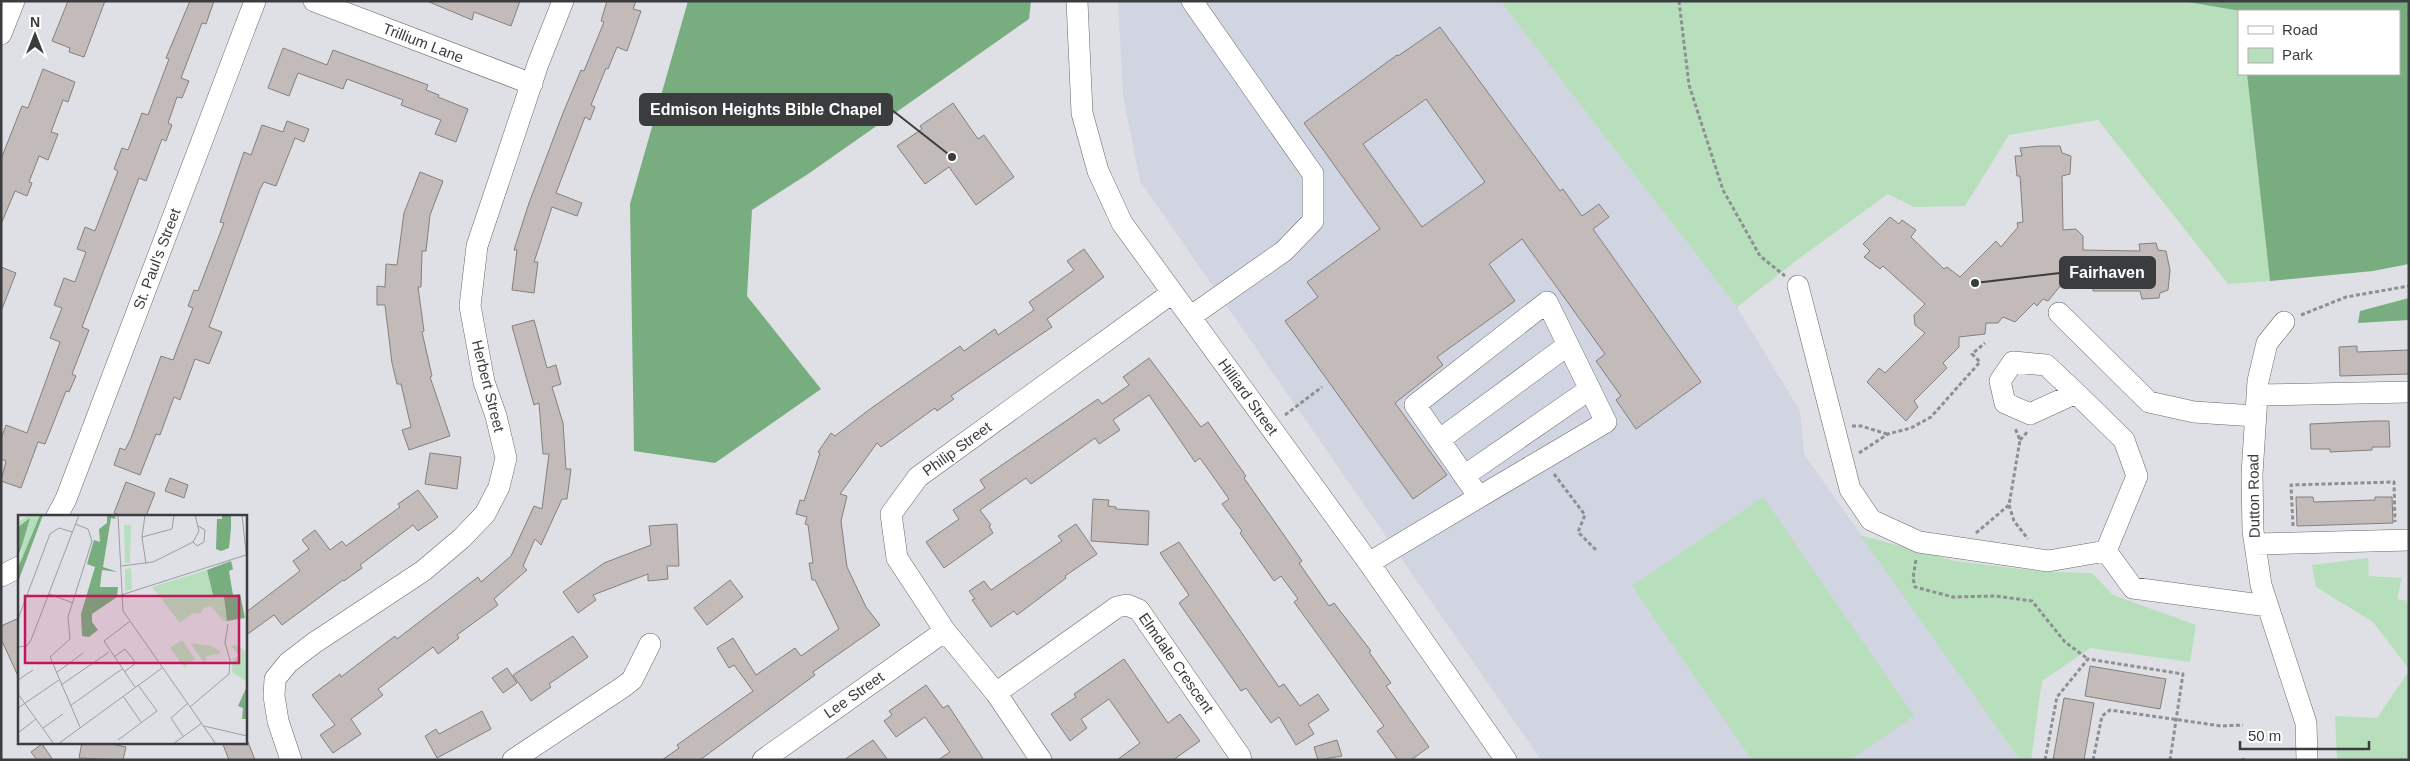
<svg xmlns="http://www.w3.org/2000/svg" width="2410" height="761" viewBox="0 0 2410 761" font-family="Helvetica,sans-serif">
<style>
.built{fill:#d0d5e1}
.green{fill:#b8dfbc}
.forest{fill:#78ad7f}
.building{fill:#c2bbb9;stroke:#857f7d;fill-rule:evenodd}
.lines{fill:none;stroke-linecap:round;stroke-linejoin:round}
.minor-casing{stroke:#67696e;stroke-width:22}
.path{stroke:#8d8f93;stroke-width:3;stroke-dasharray:4 2.5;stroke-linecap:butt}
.minor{stroke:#fff;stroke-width:21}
.labels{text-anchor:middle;stroke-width:4;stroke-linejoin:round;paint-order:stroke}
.street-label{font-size:15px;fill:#3b3c3e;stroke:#fff}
.inset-road{fill:none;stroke:#9d9ea3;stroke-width:1}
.view{fill:#c2185b;fill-opacity:0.15;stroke:#c2185b;stroke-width:2.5}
.inset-edge{fill:none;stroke:#3b3c3e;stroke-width:2.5}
.leader{fill:none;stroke:#3b3c3e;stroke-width:2}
.callout-dot{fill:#3b3c3e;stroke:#fff;stroke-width:2}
.callout{fill:#3b3c3e;stroke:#3b3c3e;stroke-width:2}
.callout-label{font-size:16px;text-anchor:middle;font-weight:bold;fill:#fff}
</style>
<rect width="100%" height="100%" fill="#dee0e6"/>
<path class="built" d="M1118,1H1500L1737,307L1800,411L1804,454L2020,760H1541L1140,181L1123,96Z"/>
<path class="green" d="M1500,1H2182L2240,10L2239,74H2247L2270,281L2228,284L2098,120L2009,135L1965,206L1914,207L1888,194L1801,257L1737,307Z
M1763,497L1914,716L1850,760H1752L1632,586Z
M1860,535L1955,561L2047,572L2092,573L2113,595L2196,625L2190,662L2090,648L2042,681L2031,760H2020Z
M2368,558L2369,576L2402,578L2397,599L2409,601V669L2373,622L2316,587L2312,565Z
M2409,671V760H2337L2335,716L2377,718Z"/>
<path class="forest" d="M688,1H1031L1029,19L808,174L752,210L747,296L821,389L715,463L634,451L630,204Z
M2182,1H2409V264L2373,271L2270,281L2247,74H2399V11H2241Z
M2409,298V320L2358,323L2360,311Z"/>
<path class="building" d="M68,1H105L84,57L69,52L70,48L52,41Z
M190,1H214L206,24L202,23L181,78L189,81L182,98L177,97L168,123L172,125L166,141L162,139L146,181L139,178L82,327L89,330L72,374L76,376L69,392L66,391L45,444L38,442L21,488L1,481L6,461L1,459V439L6,425L27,433L60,342L50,338L62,308L54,305L64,278L75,282L86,252L77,249L85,227L95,231L118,171L114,169L122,148L128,150L142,113L148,115L169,59L166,58Z
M427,1H520L511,26L474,12L472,20Z
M607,1H636L633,9L641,11L627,51L617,47L608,69L606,68L591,105L595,107L590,120L585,117L556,193L582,203L577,216L552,207L534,262H538L534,293L512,290L517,250H514L529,203L563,113L581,70L584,71L604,22L601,21Z
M1440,27L1560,191L1563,189L1582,216L1599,204L1609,217L1593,229L1701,382L1636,429L1616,400L1621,396L1596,361L1605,354L1522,239L1489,264L1515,301L1437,357L1443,365L1395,403L1447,475L1413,499L1285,321L1318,297L1307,282L1380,229L1304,123L1397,55L1398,56ZM1426,99L1485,182L1422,227L1363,144Z
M283,48L327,65L333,50L428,85L426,90L439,95L438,97L468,109L456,142L435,134L441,120L401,105L403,100L347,79L343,89L298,73L289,96L268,88Z
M43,69L75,82L68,102L63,100L51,132L58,134L48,160L39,156L29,182L32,183L27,196L15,191L1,224V159L22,106L28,108Z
M953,103L978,139L984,135L1014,177L976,205L949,167L925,184L897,146L922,129L920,126Z
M287,121L309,129L304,142L295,138L276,186L264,182L260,189L209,327L222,332L209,364L195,359L180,400L174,397L160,435L156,434L140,475L114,465L120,448L125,450L131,438L161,356L173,360L193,308L188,306L194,290L198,291L224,223L220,222L244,152L251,155L262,125L283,132Z
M2041,146H2060L2062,153L2071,156L2070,174L2062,176L2063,230L2076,229L2083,236V250L2140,251L2139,244L2156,243L2158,250L2166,251L2170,270L2168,290L2160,293L2159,298L2142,299L2140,291H2093V284L2061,285L2048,301L2043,299L2037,306L2034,303L2015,322L2003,317L1998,323H1986L1985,334L1959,337V347L1943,363L1947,368L1914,401L1918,407L1906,421L1867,382L1879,368L1885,373L1925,333L1915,325L1914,315L1925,304L1883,266L1880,269L1864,257L1870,251L1863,244L1890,217L1899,224L1902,220L1916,230L1911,237L1944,269L1947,267L1960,277L1996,241L2001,247L2018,227L2017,223L2023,222L2020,176H2017L2015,156H2022L2020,148Z
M420,172L443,181L430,215L426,251H422L421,287H418L424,331L422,332L432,376L430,377L450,436L409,450L402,430L411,427L401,384H397L392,363L385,305H377V286L385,287L386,264L397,265L404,213Z
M1084,249L1104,277L1047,319L1052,327L951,396L954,399L937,411L935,408L881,447L877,443L840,494L847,496L841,521L847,567L866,607L880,625L813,672L815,675L700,760H662L679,748L677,745L753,691L734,665L729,668L717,648L733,638L756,675L795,648L801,656L839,629L815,580H812L809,563H813L808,525L805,524L807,517L796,514L800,500L804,501L820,453L818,452L831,433L835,436L870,409L960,346L964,351L995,329L998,335L1034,310L1029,302L1074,270L1067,261Z
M1,267L16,273L2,309H1Z
M534,320L547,368L556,365L561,384L552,387L563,423L566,469H571L567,499H562L541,545L535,539L523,566L527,570L494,599L498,605L457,635L459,638L438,654L433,647L378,689L383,695L351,719L361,734L333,753L320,735L335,725L312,695L340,674L341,677L395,636L397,639L478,577L481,582L511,556L534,506L542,509L549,454H543L539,403L534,405L512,326Z
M2357,346V352L2409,350V374L2340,376L2339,347Z
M1149,358L1201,427L1208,422L1246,476L1244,478L1302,561L1299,563L1329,606L1334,603L1371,651L1369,652L1391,683L1386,686L1429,747L1411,760H1398L1377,731L1384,726L1294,602L1298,599L1281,576L1274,581L1240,533L1242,531L1222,504L1229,499L1200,458L1195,462L1149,395L1113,420L1120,430L1099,444L1095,438L1031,484L1026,478L980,510L991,525L989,526L993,533L944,568L926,542L959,519L953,510L985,488L980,480L1098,399L1102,404L1129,385L1123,377Z
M2374,421H2389L2390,447H2372V450L2330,452V449H2311L2310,424Z
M430,453L461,457L457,489L425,484Z
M170,478L188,485L184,498L165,491Z
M126,482L155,493L146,516H123L114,513Z
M418,490L438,517L418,531L413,525L360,565L362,568L344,581L343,580L282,625L274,615L245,636V613L300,571L293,561L309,549L302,540L315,530L330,550L342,541L346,546L400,507L398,504Z
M2296,497H2313L2314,502L2375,500V497H2392L2393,523L2297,526Z
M1093,499L1109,500L1108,506L1116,507V509L1149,511L1148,545L1091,541Z
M677,524L679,566H667L668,579L648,581V574L593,595L596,600L578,613L563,592L604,563L651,545L649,526Z
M1076,524L1097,554L1065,576L1066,578L1017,615L1014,611L991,627L972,600L975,599L969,591L984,581L991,590L1062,541L1058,536Z
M1179,542L1279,687L1284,684L1300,706L1318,694L1329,710L1308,724L1314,734L1296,745L1279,717L1271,723L1246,688L1241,691L1227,671L1179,603L1189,595L1160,553Z
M730,580L743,597L707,625L694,608Z
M19,618V678L1,639V626Z
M573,636L588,657L549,684L551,687L531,701L513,675Z
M1124,659L1168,723L1180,714L1200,741L1173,760H1117L1140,743L1109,699L1081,719L1087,728L1070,741L1051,714L1076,697L1074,694Z
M2090,666L2166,679L2160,709L2085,696Z
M507,668L517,683L503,693L492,678Z
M926,685L943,708L948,705L984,760H938L950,752L925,717L896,737L884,721L892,715L889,711Z
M2064,698L2094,703L2084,760H2053Z
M482,711L491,729L437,758L425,736L436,729L439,734Z
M873,740L888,760H844Z
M1337,740L1342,756L1318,760L1314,747Z
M82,742H101L126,747L123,760L79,758Z
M222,742H248L255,760H229Z
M42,744L53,760H37L31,752Z"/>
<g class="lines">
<g class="minor-casing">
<path id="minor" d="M314,1L532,84
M1077,1L1082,113L1098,171L1122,223L1369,563L1506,760
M1,34L14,1
M1798,286L1850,489L1871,520L1919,542L2048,561L2106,551
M2059,313L2149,402L2194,412L2255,416
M1190,317L1284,251L1313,221V174L1192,1
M2284,322L2267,343L2258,381L2252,474L2253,531L2261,585L2306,723L2307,760
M2076,393L2030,414L2005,403L2000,381L2013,362L2046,365L2076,393L2124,440L2137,476L2106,551
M2257,395L2409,392
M1439,440L1568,345
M1464,476L1590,389
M57,516L66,499L255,1
M2255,544L2409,540
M2106,551L2133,588L2268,606
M1369,563C1448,515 1527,469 1606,422L1547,302L1415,405L1479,497
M1,576L19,567
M996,693L1117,607L1127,605L1139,610L1240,756L1241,760
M291,760L278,721L274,696L275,679L288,663L314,643L423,571L462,538L485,514L499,487L506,458L496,416L484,382L470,306L477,246L538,64L563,1
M513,760L623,687L632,680L650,644
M763,760L945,631
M1041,760L996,693L945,631L897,558L891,514L918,477L1172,293"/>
</g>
<path class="path" d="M1679,1L1689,85L1723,190L1760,256L1785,276
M2301,315L2346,297L2409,286
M1285,415L1322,387
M1852,426H1861L1887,434
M2020,440L2028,431
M1859,453L1888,434L1911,428L1931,417L1980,362L1972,354L1985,343
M1554,474L1585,515L1578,532L1596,550
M2009,505L2014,521L2028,539
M2293,526L2291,485L2394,482L2395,522
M1976,533L2009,505L2020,440L2015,428
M1916,560L1913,578L1915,587L1953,597L1996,596L2032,601L2065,642L2088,659
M2045,760L2057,697L2088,659L2183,674L2170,760
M2093,760L2102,716L2110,710L2221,726L2243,725
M2241,760L2247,759"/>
<use href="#minor" class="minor"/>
</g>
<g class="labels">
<g class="street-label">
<text transform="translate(423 43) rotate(21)" y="5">Trillium Lane</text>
<text transform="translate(157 259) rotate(-69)" y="5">St. Paul's Street</text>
<text transform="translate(488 386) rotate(76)" y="5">Herbert Street</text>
<text transform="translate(1248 397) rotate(54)" y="5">Hilliard Street</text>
<text transform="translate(957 449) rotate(-36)" y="5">Philip Street</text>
<text transform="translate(2254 496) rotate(-91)" y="5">Dutton Road</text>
<text transform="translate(1176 663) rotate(55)" y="5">Elmdale Crescent</text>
<text transform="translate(854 695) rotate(-35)" y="5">Lee Street</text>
</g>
</g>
<g transform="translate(18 515)">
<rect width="229" height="229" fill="#dee0e6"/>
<path d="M11,0H22L0,53L6,22L4,8L0,12V7ZM106,10H113L112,48H107ZM113,53L114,74L107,76V54ZM189,55L195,80L206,82L209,106H205L193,91L186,93L182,99L175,98L162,108L134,72ZM164,125L177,144L166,152L152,133ZM172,128L193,131L202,136V139L189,141L187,149ZM218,130L229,137V167L214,157L215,144L221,140L213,131Z" fill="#b8dfbc"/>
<path d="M22,0H25L0,67V53ZM89,0H96L98,4L93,3L85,52L100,57L84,55L82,72H100L99,82L74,99V107L80,115L71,122L64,121L63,99L77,52L69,49L76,25L82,27L81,14L89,8ZM204,0H213V13L211,33L203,36L198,34L199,4H204ZM12,3L3,34L0,41V12ZM213,46L215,54L211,56L215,80L222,79L227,103L209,106L206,82L195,80L189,55ZM229,171V199L228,204H224L225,193L220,191Z" fill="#78ad7f"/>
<path class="inset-road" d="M100,0L105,96L198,229M127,0L124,22L128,49M224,0L229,45M57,9L70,14L74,26L50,102L52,124L32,142L62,212M124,22L154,14L156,0M175,27L179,31L186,27L187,15L180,11M103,51L135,47L175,27L181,16L177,0M31,79L55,88M103,80L228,40M0,104L32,19L41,13L54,17M111,107L86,126L117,172M0,132L9,131L13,125L61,0M96,142L107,134L118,148L106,157M38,158L65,138M0,165L15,155M43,170L91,137M0,179L36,229M105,181L123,207M52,191L104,154M172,192L211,159L212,145L207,128L210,109M0,193L41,165M186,211L229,221M25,213L45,199M0,218L18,204M165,221L153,203L170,188M100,225L139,196L120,170M40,229L144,153M155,229L184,208"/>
<path class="view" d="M7,81H221V148H7Z"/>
<rect width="229" height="229" class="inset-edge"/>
</g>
<path class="leader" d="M952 157L892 110M1975 283L2060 273"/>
<g class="callout-dot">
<circle cx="952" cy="157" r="5"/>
<circle cx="1975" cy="283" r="5"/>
</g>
<g class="callout">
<rect x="640" y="94" width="252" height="31" rx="5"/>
<rect x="2060" y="257" width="95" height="31" rx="5"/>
</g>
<g class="callout-label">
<text x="766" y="115">Edmison Heights Bible Chapel</text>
<text x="2107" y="278">Fairhaven</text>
</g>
<rect width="2410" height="761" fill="none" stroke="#3b3c3e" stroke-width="5"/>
<rect x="2238" y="10" width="162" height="65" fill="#ffffff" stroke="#b1b1b2"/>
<rect x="2248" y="26" width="25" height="8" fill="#ffffff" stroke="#b1b1b2"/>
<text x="2282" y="35" font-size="15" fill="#3b3c3e">Road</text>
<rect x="2248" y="48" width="25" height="15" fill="#b8dfbc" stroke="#b1b1b2"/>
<text x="2282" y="60" font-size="15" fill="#3b3c3e">Park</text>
<g transform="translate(35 35)" stroke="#ffffff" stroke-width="4" paint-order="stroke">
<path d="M0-4L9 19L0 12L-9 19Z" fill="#3b3c3e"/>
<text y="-8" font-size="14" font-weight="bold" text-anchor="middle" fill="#3b3c3e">N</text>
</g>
<path d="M2240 741v8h129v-8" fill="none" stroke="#3b3c3e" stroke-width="2.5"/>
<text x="2248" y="741" font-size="15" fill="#3b3c3e" stroke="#ffffff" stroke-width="4" paint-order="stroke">50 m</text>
</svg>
